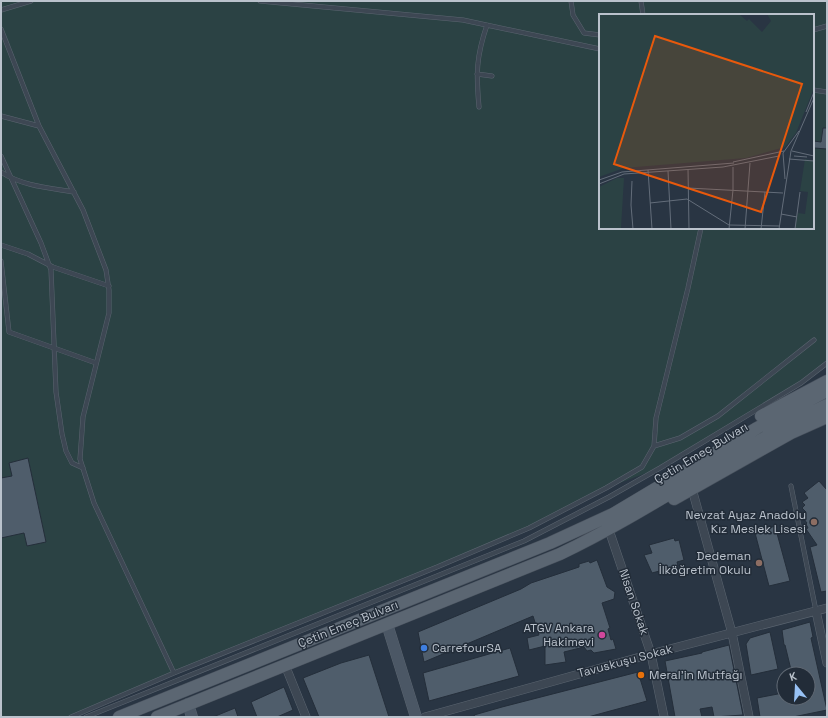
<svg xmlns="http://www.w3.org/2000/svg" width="828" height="718" viewBox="0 0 828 718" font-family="'Space Grotesk',sans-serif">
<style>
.green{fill:#2b4244;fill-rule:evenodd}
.building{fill:#4f5d6b;stroke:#242e3a}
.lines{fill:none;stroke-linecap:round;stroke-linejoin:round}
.lane-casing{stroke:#5b6570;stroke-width:5}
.street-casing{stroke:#5b6570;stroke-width:9}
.secondary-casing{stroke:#5b6570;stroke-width:12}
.primary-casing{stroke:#47505c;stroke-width:13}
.lane{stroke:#3d4753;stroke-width:4}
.street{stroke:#3d4753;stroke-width:8}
.secondary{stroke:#4b5765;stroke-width:11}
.primary{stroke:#5b6672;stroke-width:12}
.education-dot{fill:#8d6e63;stroke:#222c38;stroke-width:1.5}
.hotel-dot{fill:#d1479c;stroke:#222c38;stroke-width:1.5}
.shop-dot{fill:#3f7fe0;stroke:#222c38;stroke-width:1.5}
.food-dot{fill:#e8710a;stroke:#222c38;stroke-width:1.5}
.labels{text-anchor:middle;stroke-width:3;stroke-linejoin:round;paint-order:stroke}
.street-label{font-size:12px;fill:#bac2cc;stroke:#222c38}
.poi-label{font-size:12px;fill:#bac2cc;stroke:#222c38;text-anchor:end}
.inset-road{fill:none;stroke:#636d7a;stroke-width:1}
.view{fill:#e8590c;fill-opacity:0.15;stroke:#e8590c;stroke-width:2}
.inset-edge{fill:none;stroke:#bac2cc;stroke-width:2}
</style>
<rect width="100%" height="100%" fill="#293543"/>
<path class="green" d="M1,1H827V363L801,383L660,468L606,488L529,528L71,717H1ZM600,15H813V228H600Z"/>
<path class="building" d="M823,128H827V149L814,148V141L821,142Z
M28,458L46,542L27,546L24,533L1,538V478L12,476L9,463Z
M819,481L827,490V591L821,592L810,547L817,545L806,529L808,528L806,524L807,523L803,518L805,516L802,514L806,512L802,508L805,505L802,502L808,498L804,493Z
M775,526L790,581L769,586L755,533Z
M674,538L675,541L679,540L684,560L677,562L678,566L652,573L644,555L652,553L649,545Z
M597,560L607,587L615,592L614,599L602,603L610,628L608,629L611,640L613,639L616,649L594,653L591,650L587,651L584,647L564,652L566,662L545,665V646L529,650L527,638L539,635L533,616L424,662L418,632L521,589L531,583L579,567V564L589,561L590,563Z
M810,622L813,637L811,638L827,710L793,717H760L757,698L783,693L784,698H808V674H792L785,645H784L782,630Z
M770,632L778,669L751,675L746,644L750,638Z
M729,645L743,715L714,717L712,707L700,709L702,717H675L665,661L702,653V652Z
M510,648L519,676L429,701L423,673Z
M369,655L389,717H319L303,678L341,663Z
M638,672L647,701L588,717H475L474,715L502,707Z
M284,687L293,710L277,717H257L251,702Z
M235,708L238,717H213Z"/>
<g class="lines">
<g class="lane-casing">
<path id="lane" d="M260,1L463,20L600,49
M571,1L573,15L584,33L600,35
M641,1L643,15
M1,10L31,1
M1,29L39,126L83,210L106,270L109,290V313L83,417L80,459L94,503L174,673
M813,30L827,26
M477,74L492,76
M813,90L827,92
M479,107C476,74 476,57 487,25
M1,116L39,126
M1,156L41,243L51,270L56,392L62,434L66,451L72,463L83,468
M1,172C22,186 49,188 74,192
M1,245L28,254L53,267L109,286
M1,261L9,332L96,363
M654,446L680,438L718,416L814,340
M791,486L816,611
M71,717L174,673L437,567L529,528L606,488L642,467L654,446L656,418L688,288L701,228
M86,717L524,541L609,497L660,468L801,383L827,363"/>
</g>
<g class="street-casing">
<path id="street" d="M692,489L732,633L749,717
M611,536L651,654L664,717
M816,611L827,663
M285,665L306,717
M425,717L651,654L827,608"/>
</g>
<g class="secondary-casing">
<path id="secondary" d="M387,624L416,717
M188,704L192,717"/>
</g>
<g class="primary-casing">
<path id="primary" d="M761,416L827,381
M674,499L791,433L827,417
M119,717L550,543L613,514L757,428L823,393
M157,717L560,554C652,510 735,449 827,405"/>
</g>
<use href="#lane" class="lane"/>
<use href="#street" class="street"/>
<use href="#secondary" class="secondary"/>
<use href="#primary" class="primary"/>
</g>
<g class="education-dot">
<circle cx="814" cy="522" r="4"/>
<circle cx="759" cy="563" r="4"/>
</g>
<circle class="hotel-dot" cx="602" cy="635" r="4"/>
<circle class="shop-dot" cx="424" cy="648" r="4"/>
<circle class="food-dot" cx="641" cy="675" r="4"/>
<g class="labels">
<g class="street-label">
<text transform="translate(701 453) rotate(-31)" y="4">Çetin Emeç Bulvarı</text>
<text transform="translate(634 602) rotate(71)" y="4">Nisan Sokak</text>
<text transform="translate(348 624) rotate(-22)" y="4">Çetin Emeç Bulvarı</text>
<text transform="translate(625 661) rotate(-15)" y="4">Tavuskuşu Sokak</text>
</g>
<g class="poi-label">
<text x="806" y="519">Nevzat Ayaz Anadolu<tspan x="806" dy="14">Kız Meslek Lisesi</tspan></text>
<text x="751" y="560">Dedeman<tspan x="751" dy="14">İlköğretim Okulu</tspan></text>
<text x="594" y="632">ATGV Ankara<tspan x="594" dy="14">Hakimevi</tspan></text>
<text x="432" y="652" text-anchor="start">CarrefourSA</text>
<text x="649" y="679" text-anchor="start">Meral'in Mutfağı</text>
</g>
</g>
<g transform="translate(599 14)">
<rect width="215" height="215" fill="#293543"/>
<path d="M0,0H140L148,7L150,5L163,18L172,7L168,0H215V74L197,119L186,133L147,144L25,154L0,163ZM206,145L215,147V215L196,214L199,199L206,200L209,178L201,177ZM18,164H25L22,214L0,215V173Z" fill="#2b4244"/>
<path class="inset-road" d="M207,98L215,78M193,137L215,142M195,142L208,143M190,145L215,147M134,148L185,137M89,155L90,215M49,156L53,215M69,157L72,215M186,165L184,139L200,117M0,166L23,158L135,149M33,167L32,191L34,215M0,170L25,160L124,153L180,142M89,174L184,179M51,189L88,185L130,211L181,212M182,200L198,203M130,215L134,176V153M146,215L151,149M162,215L166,178M180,215L192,137L215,84M196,215L201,178"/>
<path class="view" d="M56,22L203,70L162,198L15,150Z"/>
<rect width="215" height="215" class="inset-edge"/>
</g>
<rect width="828" height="718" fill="none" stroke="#bac2cc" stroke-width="4"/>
<g transform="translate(796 686) rotate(342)"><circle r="19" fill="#222c38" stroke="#5f6873"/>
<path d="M0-3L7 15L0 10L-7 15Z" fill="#97c1f4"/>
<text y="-6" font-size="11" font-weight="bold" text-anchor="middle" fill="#bac2cc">K</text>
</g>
</svg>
